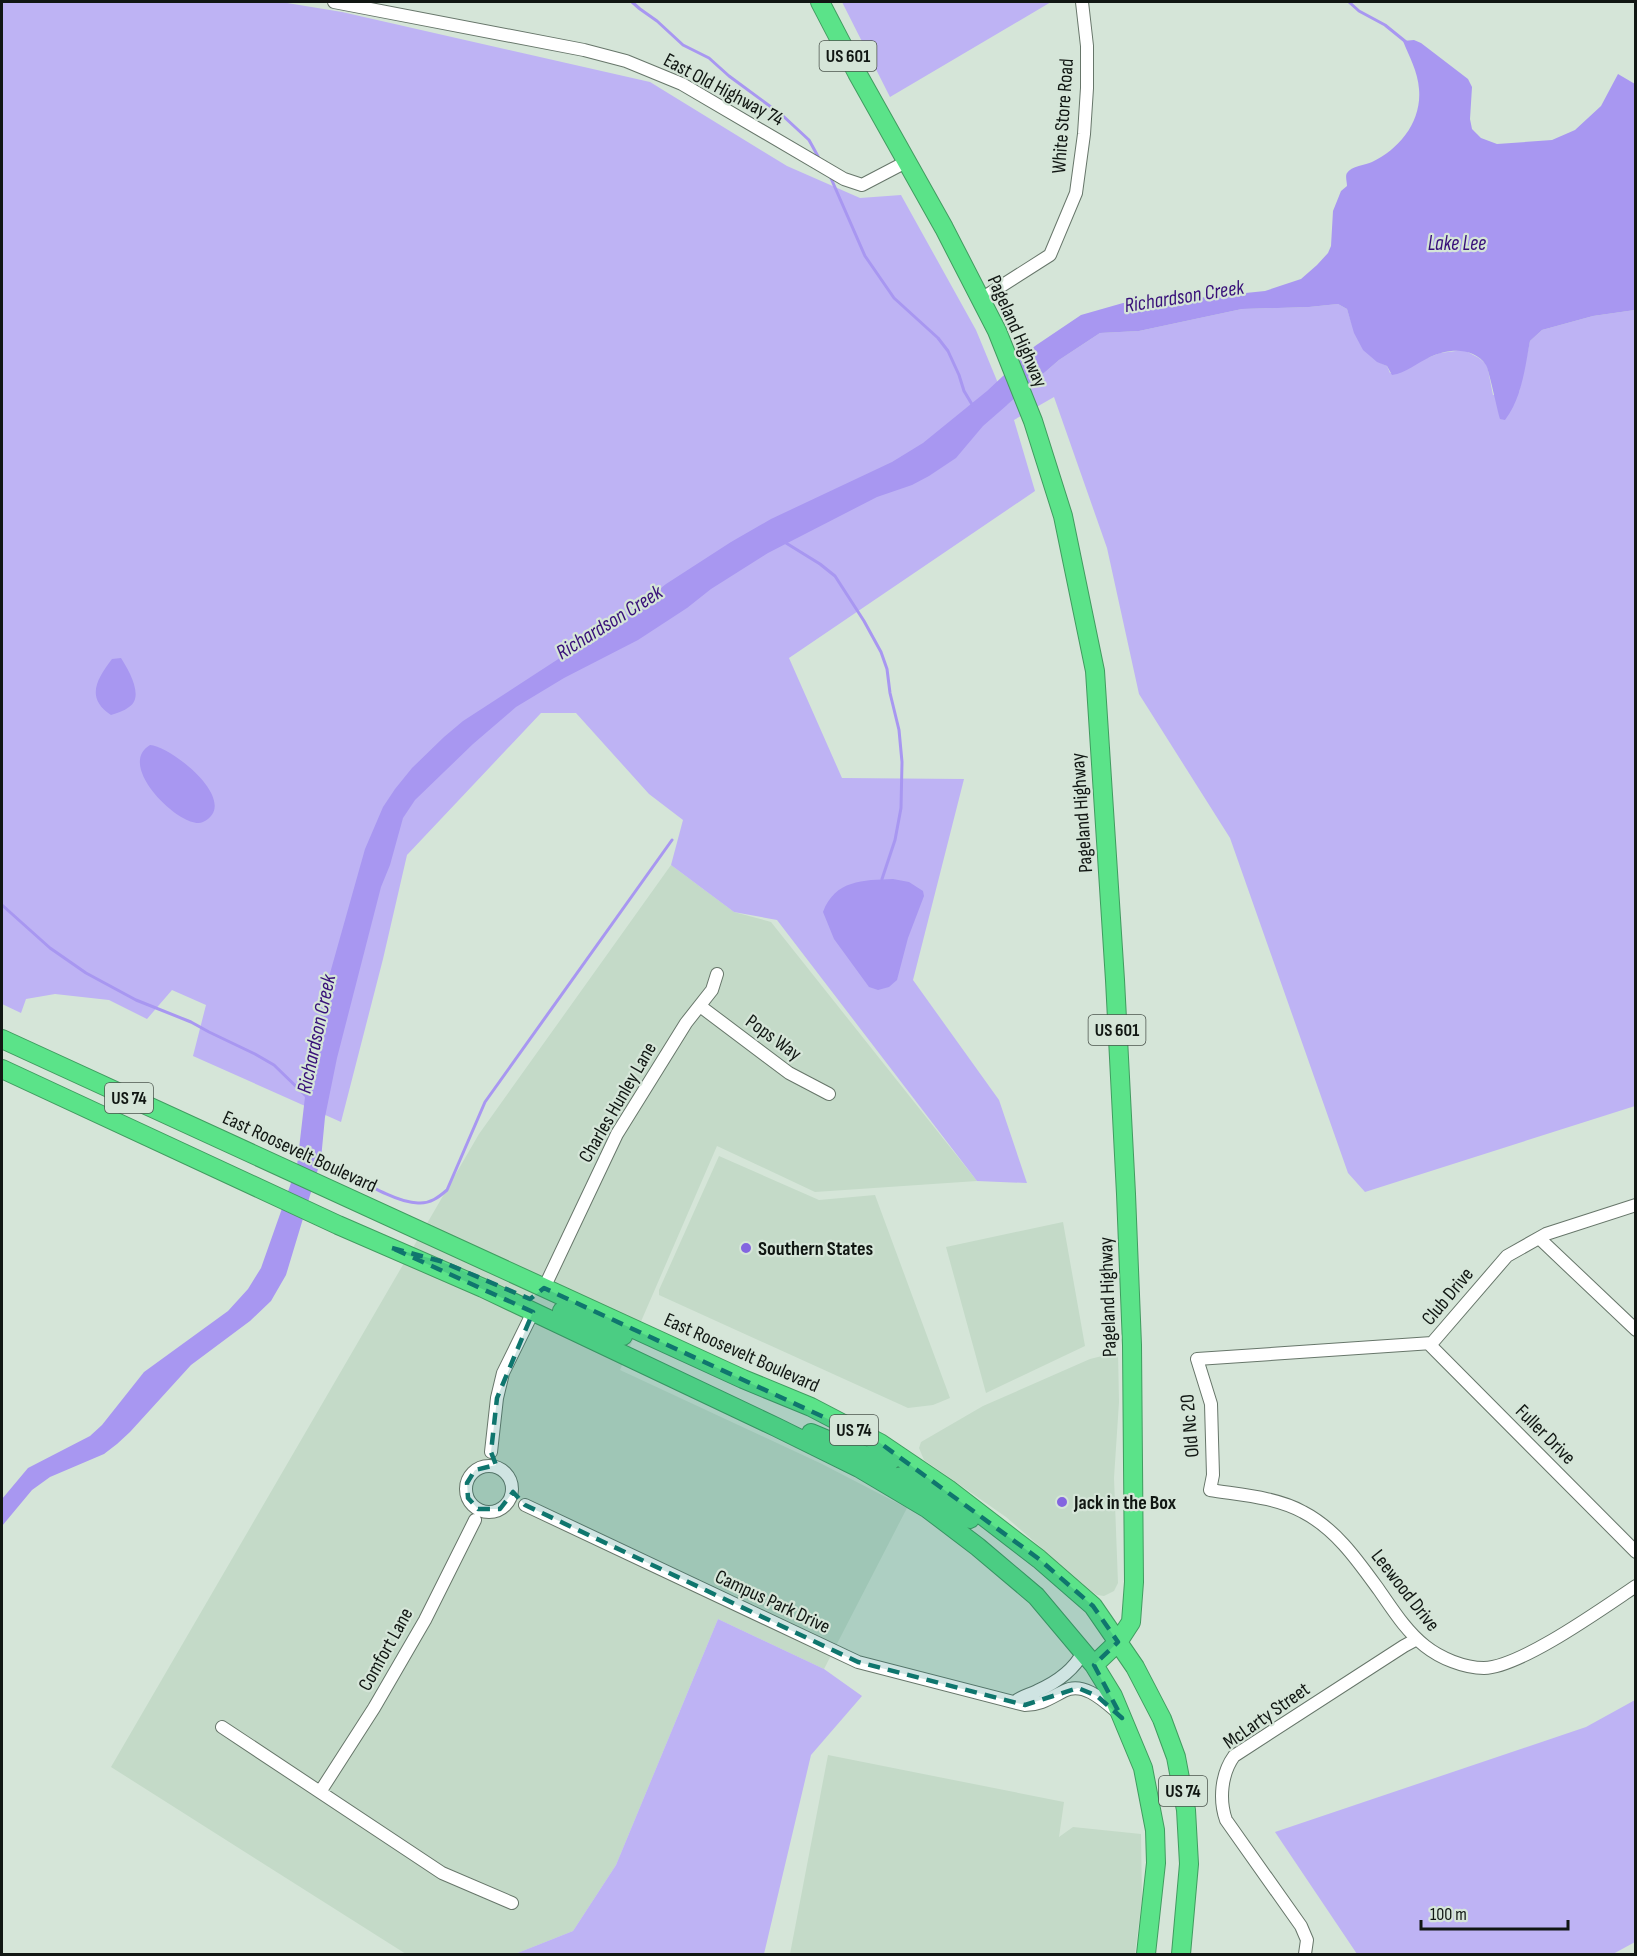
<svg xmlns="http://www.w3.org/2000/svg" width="1637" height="1956" viewBox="0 0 1637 1956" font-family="'Sofia Sans Condensed',sans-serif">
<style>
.built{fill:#c4dac8}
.green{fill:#beb3f4}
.water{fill:#a897f1}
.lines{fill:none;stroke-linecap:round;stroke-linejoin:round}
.stream{stroke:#a897f1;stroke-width:3}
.minor-casing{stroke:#67766a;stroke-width:14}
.highway-casing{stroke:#419c60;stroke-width:20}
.minor{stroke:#fff;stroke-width:12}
.highway{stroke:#5be389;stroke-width:18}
.marked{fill:#0f766e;fill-opacity:0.2;stroke:#0f766e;stroke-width:4.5;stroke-dasharray:12 8;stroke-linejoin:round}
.poi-dot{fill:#8365e0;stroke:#d5e5d8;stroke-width:2}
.labels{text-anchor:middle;stroke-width:4.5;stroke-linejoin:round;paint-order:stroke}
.shield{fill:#d5e5d8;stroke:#4c554e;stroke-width:1.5}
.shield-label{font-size:18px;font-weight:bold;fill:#111713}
.street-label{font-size:20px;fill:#111713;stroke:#d5e5d8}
.poi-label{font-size:20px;font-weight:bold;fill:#111713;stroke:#d5e5d8;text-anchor:start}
.water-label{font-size:21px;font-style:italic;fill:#381079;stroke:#d5e5d8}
</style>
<rect width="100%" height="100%" fill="#d5e5d8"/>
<path class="built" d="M671,865L734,912L771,922L977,1181L815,1192L717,1146L620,1370L822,1464L907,1508L824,1669L718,1619L616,1865L573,1931L515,1954H406L111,1767L479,1134Z
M719,1156L819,1200L875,1195L950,1398L933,1405L908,1408L659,1295V1290Z
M1063,1222L1085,1346L986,1393L946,1247Z
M1118,1352L1119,1402L1114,1478L1118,1583L1114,1591L1104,1596L1097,1595L1090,1590L1006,1517L924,1460L919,1448L921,1442L983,1406L1090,1359Z
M828,1755L1064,1802L1059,1837L1073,1827L1141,1834L1142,1899L1135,1954H790Z"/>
<path class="green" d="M2,2H281L342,12L650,82L787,166L860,198L901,195L976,330L1007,405L1059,360L1100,333L1139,331L1242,309L1309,307L1338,304L1347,309C1355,334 1361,355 1387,366L1390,373L1440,353L1464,350L1479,358L1487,365L1493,395L1519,392L1530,341L1542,330L1593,316L1635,310V1106L1365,1192L1348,1173L1230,838L1139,694L1107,548L1054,397L1014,420L1035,491L789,658L842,778L964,779L913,980L999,1100L1027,1183L977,1181L777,920L734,912L671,865L683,820L649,794L576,713H541L407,855L383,959L341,1122L193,1056L206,1005L172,990L147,1019L109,1000L55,994L26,999L21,1013L2,1004Z
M842,2H1051L890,97Z
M718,1619L824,1669L862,1696L811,1755L764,1954H515L573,1931L616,1865Z
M1635,1700V1942L1613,1954H1357L1275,1832L1586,1727Z"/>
<path class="water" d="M1414,40L1421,43L1468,79L1472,87L1470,119L1472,129L1481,138L1497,144L1552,140L1575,130L1601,106L1618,74L1635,84V310L1593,316L1542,330L1530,341C1525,367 1522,398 1505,420L1500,419C1497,409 1489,370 1486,365C1473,346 1447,349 1430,357C1417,363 1406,373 1392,375L1387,366L1377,362L1363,350L1354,333L1347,309L1338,304L1309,307L1242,309L1139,331L1100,333L1059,360L983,426L956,458L929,476L912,485L877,497L768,553L711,589L687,608L638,640L564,678L516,707L473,744L415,800L403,818L390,865L381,887L337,1058L325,1117L321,1159L286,1275L271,1301L250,1321L191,1365L130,1432L117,1444L104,1454L50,1477L32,1490L2,1526V1499L28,1468L90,1436L102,1425L144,1372L228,1311L248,1289L261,1268L297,1166L308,1071L325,991L365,849L383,807L395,789L412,768L444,737L463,721L632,611L666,584L731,542L771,519L892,462L923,443L987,391L1035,346L1081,315L1123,303L1158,302L1265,291L1301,279L1317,265L1328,253L1331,246L1333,211L1341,191L1347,186C1347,182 1345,176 1347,173C1351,166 1366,165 1372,162C1400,149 1422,121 1419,89C1418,72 1409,56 1403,41Z
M121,658C128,669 145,697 129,707C124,711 117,713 111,715C85,698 97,679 112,659Z
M150,745C173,747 242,803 203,822C184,832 114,766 150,745Z
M893,879L909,882L923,891L924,896L908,938L897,980L889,987L878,990L869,987L834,939L823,912C835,880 863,880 893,879Z"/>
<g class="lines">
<path class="stream" d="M632,2L640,9L657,21L683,45L709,58L729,76L782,115L809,140L820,160
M1349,2L1359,11L1385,25L1406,42
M830,176L865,256L894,298L938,338L948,351L959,375L964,391L973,406
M784,540L786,543L820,564L835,576L864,621L881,652L887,669L890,693L899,730L902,762L901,808L895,840L882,879
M2,905L50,948L86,973L136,1000L191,1022L209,1032L255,1054L274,1065L306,1096
M320,1159C346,1170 391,1203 418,1203C430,1204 439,1197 447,1190L485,1102L672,840"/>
<g class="minor-casing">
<path id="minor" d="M334,2L584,50L626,61L682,84L844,179L862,185L906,162
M981,299L1050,255L1076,193L1084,134L1087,88V46L1082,2
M700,1006L789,1073L829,1094
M1636,1205L1546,1234L1507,1256L1432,1343L1197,1359L1211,1404L1213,1475L1210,1490C1241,1495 1276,1497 1303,1512C1336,1529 1358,1561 1379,1590C1393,1610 1406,1631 1425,1646C1440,1658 1464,1668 1484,1668C1521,1667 1603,1608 1636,1586
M1539,1238L1636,1330
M544,1288L617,1134L686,1023L712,990L717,974
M1429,1344L1636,1552
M491,1452L497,1398L503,1373L533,1312
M466 1489a23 23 0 1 1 46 0a23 23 0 1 1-46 0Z
M525,1505L858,1662L1025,1705C1041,1705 1050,1698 1064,1691C1083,1681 1103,1700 1117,1712
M1016,1701C1022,1696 1029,1695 1037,1691C1055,1683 1074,1670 1083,1652
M222,1727L442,1873L512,1903
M320,1792L374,1708L425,1620L475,1520
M1305,1954L1307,1940L1301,1926L1226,1820C1219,1800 1221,1774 1234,1756L1404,1646L1417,1639"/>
</g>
<g class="highway-casing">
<path id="highway" d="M820,2L857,73L944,228L997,331L1033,421L1063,516L1095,671L1115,980L1126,1194L1132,1345L1134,1582L1131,1622L1118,1642L1094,1665
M2,1039L743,1379L811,1407L880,1443L948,1489L1039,1559L1093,1606L1135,1667L1162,1719L1176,1757L1186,1810L1189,1864L1181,1954
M2,1069L338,1225L483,1288L776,1427L859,1468L928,1509L978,1547L1036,1596L1094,1665L1113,1696L1143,1768L1155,1830L1156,1863L1146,1954
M562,1311L623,1336
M811,1433L883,1463L889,1462L897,1455
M880,1480L903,1476L970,1519"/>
</g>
<use href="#minor" class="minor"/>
<use href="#highway" class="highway"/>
</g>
<path class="marked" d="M392,1248L440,1261L530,1299L544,1288L880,1443L1039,1559L1093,1606L1118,1642L1094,1665L1122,1718L1097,1696L1078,1688L1025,1705L858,1662L525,1505L513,1492L500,1509H478L468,1498L467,1483L475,1470L496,1465L491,1452L497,1398L533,1312Z"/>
<g class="poi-dot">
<circle cx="746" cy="1248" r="6"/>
<circle cx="1062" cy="1502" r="6"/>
</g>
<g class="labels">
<g class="shield">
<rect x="819.5" y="41" width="57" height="30" rx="4.5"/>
<rect x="1088.5" y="1015" width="57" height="30" rx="4.5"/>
<rect x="105" y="1083" width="48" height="30" rx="4.5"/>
<rect x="830" y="1415" width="48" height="30" rx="4.5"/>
<rect x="1159" y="1776" width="48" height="30" rx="4.5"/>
</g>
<g class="shield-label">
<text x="848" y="62">US 601</text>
<text x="1117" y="1036">US 601</text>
<text x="129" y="1104">US 74</text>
<text x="854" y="1436">US 74</text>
<text x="1183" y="1797">US 74</text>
</g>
<g class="street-label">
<text transform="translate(724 89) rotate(28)" y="7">East Old Highway 74</text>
<text transform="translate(1062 116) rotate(-86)" y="7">White Store Road</text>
<text transform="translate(1018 331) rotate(66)" y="7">Pageland Highway</text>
<text transform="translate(1081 813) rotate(-94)" y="7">Pageland Highway</text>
<text transform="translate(774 1037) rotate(36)" y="7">Pops Way</text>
<text transform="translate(617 1102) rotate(-60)" y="7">Charles Hunley Lane</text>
<text transform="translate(300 1151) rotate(25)" y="7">East Roosevelt Boulevard</text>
<text transform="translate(1447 1296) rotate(-50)" y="7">Club Drive</text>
<text transform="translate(1107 1297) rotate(-92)" y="7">Pageland Highway</text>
<text transform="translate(742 1352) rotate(24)" y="7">East Roosevelt Boulevard</text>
<text transform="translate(1189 1426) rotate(-95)" y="7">Old Nc 20</text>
<text transform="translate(1546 1434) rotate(45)" y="7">Fuller Drive</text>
<text transform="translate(1406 1590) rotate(52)" y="7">Leewood Drive</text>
<text transform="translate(773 1601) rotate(25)" y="7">Campus Park Drive</text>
<text transform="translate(385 1649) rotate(-61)" y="7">Comfort Lane</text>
<text transform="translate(1266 1715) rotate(-35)" y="7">McLarty Street</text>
</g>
<g class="poi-label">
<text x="758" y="1255">Southern States</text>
<text x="1074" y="1509">Jack in the Box</text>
</g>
<g class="water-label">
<text x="1457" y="250">Lake Lee</text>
<text transform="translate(1184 296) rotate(-9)" y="7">Richardson Creek</text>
<text transform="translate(609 622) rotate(-32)" y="7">Richardson Creek</text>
<text transform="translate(316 1034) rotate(-78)" y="7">Richardson Creek</text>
</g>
</g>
<rect width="1637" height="1956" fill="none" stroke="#111713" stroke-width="6"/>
<path d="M1421 1920v9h147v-9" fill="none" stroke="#111713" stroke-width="3"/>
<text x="1430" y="1920" font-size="18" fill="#111713" stroke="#d5e5d8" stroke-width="4.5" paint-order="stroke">100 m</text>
</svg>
